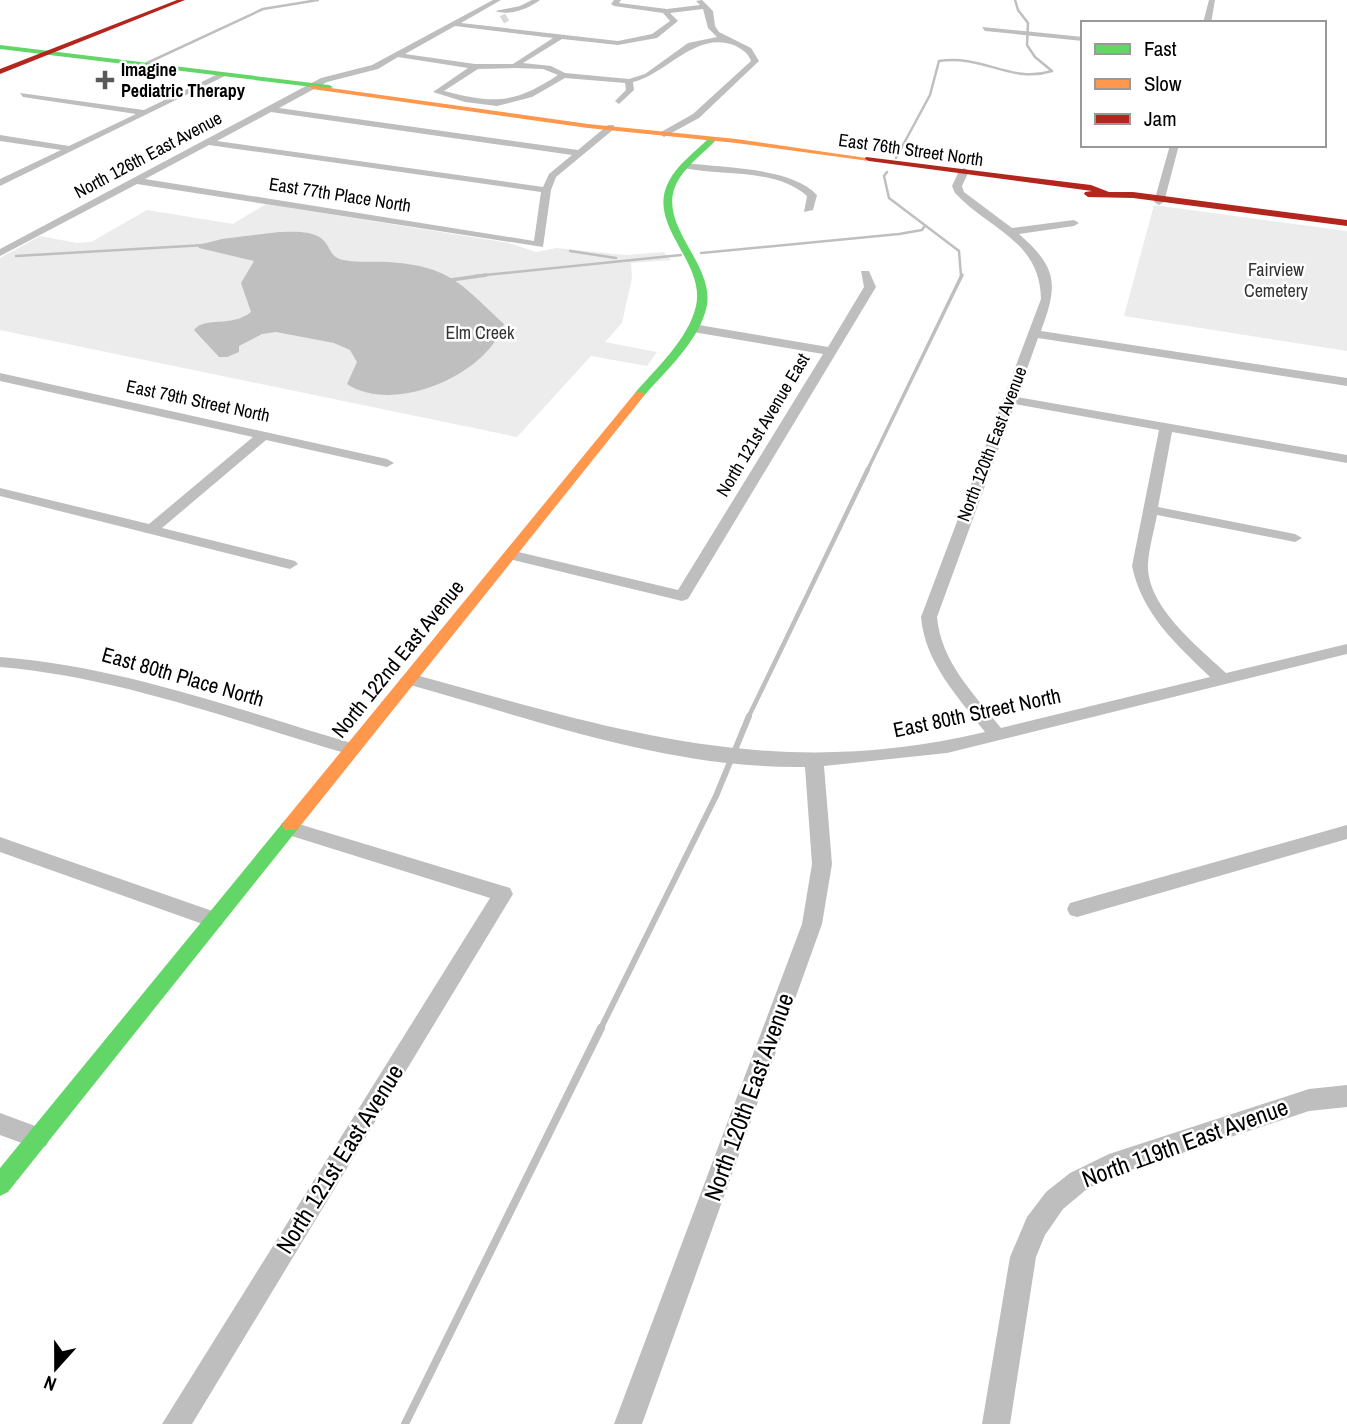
<svg xmlns="http://www.w3.org/2000/svg" width="1347" height="1424" viewBox="0 0 1347 1424" font-family="'Archivo Narrow',sans-serif">
<style>
.green{fill:#ececec}
.water{fill:#bfbfbf}
.lines{fill:none;stroke-linecap:round;stroke-linejoin:round}
.stream-far4{stroke:#bfbfbf;stroke-width:2.5}
.stream-far3{stroke:#bfbfbf;stroke-width:3.5}
.stream-far2{stroke:#bfbfbf;stroke-width:4.5}
.stream-far1{stroke:#bfbfbf;stroke-width:6}
.stream{stroke:#bfbfbf;stroke-width:8}
.street-tunnel{stroke:#d9d9d9;stroke-width:8;stroke-dasharray:8 3.5;stroke-linecap:butt}
.street{fill:#bebebe;fill-rule:evenodd}
.fast{fill:#63d668;fill-rule:evenodd}
.slow{fill:#ff974d;fill-rule:evenodd}
.jam{fill:#b3261e;fill-rule:evenodd}
.poi-dot{fill:#595959;stroke:#fff;stroke-width:2.5}
.labels{text-anchor:middle;stroke-width:5;stroke-linejoin:round;paint-order:stroke}
.far-poi-label{font-size:18px;font-weight:bold;fill:#000;stroke:#fff;text-anchor:start}
.far-street-label{font-size:18px;fill:#000;stroke:#fff}
.far-park-label{font-size:18px;fill:#333;stroke:#fff}
.street-label{font-size:21px;fill:#000;stroke:#fff}
.near-street-label{font-size:24px;fill:#000;stroke:#fff}
</style>
<rect width="100%" height="100%" fill="#fff"/>
<path class="green" d="M266,204L509,243L536,252L557,248L626,255L664,252L671,260L631,263L632,278L622,323L605,342L657,352L647,366L591,356L517,437L0,330V258L40,236L77,243L91,242L147,210L233,224Z
M1154,205L1347,231V351L1124,316Z"/>
<path class="water" d="M279,232C292,232 311,230 322,239C331,246 329,258 344,260C358,263 373,261 388,262C450,266 461,284 504,324C487,375 394,415 347,384L357,362L350,350L334,343L276,332L262,334L239,346V352L227,357H219L194,330C205,316 231,328 251,312L241,283L254,261L199,248L198,245L222,239Z"/>
<g class="lines">
<path class="stream-far4" d="M147,63L263,9L318,0
M896,158L930,95L939,61C983,54 1011,84 1052,71L1035,57L1027,45L1028,23L1018,10L1015,0
M887,172L884,176L889,198L959,251L961,276
M570,251L616,258
M701,253L899,234L922,230L924,227
M16,256L205,245
M475,276L681,255"/>
<path class="stream-far3" d="M451,280L486,275
M867,471L962,275"/>
<path class="stream-far2" d="M748,718L868,469"/>
<path class="stream-far1" d="M600,1030L716,796L749,716"/>
<path class="stream" d="M405,1424L601,1028"/>
<path class="street-tunnel" d="M502,20L507,17"/>
<path class="street" d="M493,0H501L461,23L618,41L652,34L670,21L663,13L614,6L611,4L614,0H621L619,3L667,9L700,5L696,1L702,0L713,11L715,26L719,32L751,48L759,61L699,118L664,137L660,134L661,132L693,114L751,61C748,53 743,50 736,46C697,29 668,73 633,82L634,90L619,104L615,101L626,90L625,83L565,78L532,97L497,106L465,102L433,92L468,68L398,57L378,69L327,82L279,108L578,150L608,125H614V129L556,177L551,190L543,247L137,184L0,256V249L321,78L372,65ZM703,9L708,28L717,37L688,43L645,74L629,79L565,73L551,66L523,63L562,39L618,45L657,38L678,21L670,13ZM455,26L553,38L513,64H475L405,54ZM515,68L543,69L558,75C514,104 494,104 444,91L478,69ZM271,112L572,155L549,174L543,187L217,141ZM209,145L541,192L534,241L145,179Z
M532,0H540C528,9 510,16 495,11L520,6Z
M1209,0H1215L1211,23H1203Z
M982,27L1083,37V41L985,31Z
M220,73L227,75L0,186V179L61,150L0,141V135L69,146L136,114L23,97L20,93L144,110Z
M1170,145H1179L1164,202L1159,205L1154,202Z
M686,163C723,168 791,167 817,195L813,210L804,212L807,196C775,168 721,176 683,168L681,166Z
M964,168L969,171L962,186L964,192L1012,228L1074,220L1079,223L1074,226L1019,234C1058,268 1058,285 1041,331L1347,378V386L1038,338L1017,397L1347,455V463L1172,432L1158,507L1295,534L1302,538L1295,542L1157,515C1154,531 1149,548 1148,564C1146,606 1198,647 1226,673L1347,644V654L947,753L824,766L832,864L822,924L642,1424H614L802,924L812,864L805,767C668,769 534,719 403,683L400,679L409,673C612,729 771,783 985,732C958,697 925,663 921,617L1041,299C1040,240 989,230 955,193L952,186L959,171ZM1015,404L1159,430L1132,566C1142,614 1176,644 1210,677L1001,728C974,694 941,662 937,617Z
M861,271H869L876,287L688,599L682,601L505,558L502,555L510,550L678,590L823,354L693,332L687,328L693,324L828,347L864,287Z
M0,373L387,459L394,463L387,467L266,440L162,528L295,561L298,564L290,569L0,496V488L149,524L253,437L0,381Z
M0,657C121,666 242,711 358,745L361,749L358,753L352,755C237,722 120,677 0,667Z
M289,821L510,888L513,894L192,1424H162L490,898L282,833L279,828L282,823Z
M1347,825V839L1077,917L1070,915L1067,909L1070,903L1077,901Z
M0,837L221,914L224,920L221,926L214,928L0,852Z
M1347,1085V1107L1309,1111L1113,1176L1087,1189L1063,1209L1045,1235L1036,1257L1010,1424H982L1010,1257L1027,1217L1046,1192L1070,1173L1109,1154L1309,1089Z
M0,1113L46,1130L50,1138L46,1146L38,1149L0,1135Z"/>
<path class="fast" d="M0,45L329,85L333,87L329,89L0,49Z
M709,138L716,140C704,153 688,164 679,179C652,222 714,261 707,305C700,341 665,371 643,397H635V393C657,367 688,340 696,306C706,261 645,225 669,181C678,164 695,152 709,138Z
M291,819L297,820L300,825L297,830L8,1192L0,1196V1168L285,820Z"/>
<path class="slow" d="M309,85L588,124L736,139L873,159L869,161L736,143L588,128L312,89Z
M639,392L643,393V397L297,830H285L282,825L285,820L635,393Z"/>
<path class="jam" d="M177,0H185L0,74V69Z
M866,157L1091,185L1109,192H1133L1347,220V226L1133,198L1088,197L1084,194L1085,192L1092,191L869,161L865,159Z"/>
</g>
<path class="poi-dot" d="M101.5 69.5h7v7h7v7h-7v7h-7v-7h-7v-7h7z"/>
<g class="labels">
<g class="far-poi-label">
<text x="121" y="76">Imagine<tspan x="121" dy="21">Pediatric Therapy</tspan></text>
</g>
<g class="far-street-label">
<text transform="translate(911 150) rotate(8)" y="6">East 76th Street North</text>
<text transform="translate(148 155) rotate(-28)" y="6">North 126th East Avenue</text>
<text transform="translate(340 195) rotate(9)" y="6">East 77th Place North</text>
<text transform="translate(198 401) rotate(12)" y="6">East 79th Street North</text>
<text transform="translate(763 425) rotate(-59)" y="6">North 121st Avenue East</text>
<text transform="translate(992 444) rotate(-69)" y="6">North 120th East Avenue</text>
</g>
<g class="far-park-label">
<text x="1276" y="276">Fairview<tspan x="1276" dy="21">Cemetery</tspan></text>
<text x="480" y="339">Elm Creek</text>
</g>
<g class="street-label">
<text transform="translate(398 659) rotate(-51)" y="7">North 122nd East Avenue</text>
<text transform="translate(183 677) rotate(16)" y="7">East 80th Place North</text>
<text transform="translate(977 713) rotate(-12)" y="7">East 80th Street North</text>
</g>
<g class="near-street-label">
<text transform="translate(749 1097) rotate(-70)" y="8">North 120th East Avenue</text>
<text transform="translate(1185 1143) rotate(-20)" y="8">North 119th East Avenue</text>
<text transform="translate(340 1159) rotate(-58)" y="8">North 121st East Avenue</text>
</g>
</g>
<rect x="1081" y="21" width="245" height="126" fill="#ffffff" stroke="#999999" stroke-width="2"/>
<rect x="1095" y="44" width="35" height="10" fill="#63d668" stroke="#999999" stroke-width="2"/>
<text x="1144" y="56" font-size="21" fill="#000000">Fast</text>
<rect x="1095" y="79" width="35" height="10" fill="#ff974d" stroke="#999999" stroke-width="2"/>
<text x="1144" y="91" font-size="21" fill="#000000">Slow</text>
<rect x="1095" y="114" width="35" height="10" fill="#b3261e" stroke="#999999" stroke-width="2"/>
<text x="1144" y="126" font-size="21" fill="#000000">Jam</text>
<g transform="translate(56 1368) rotate(201)" stroke="#ffffff" stroke-width="5" paint-order="stroke">
<path d="M0-5L12 26L0 18L-12 26Z" fill="#000000"/>
<text y="-10" font-size="19" font-weight="bold" text-anchor="middle" fill="#000000">N</text>
</g>
</svg>
